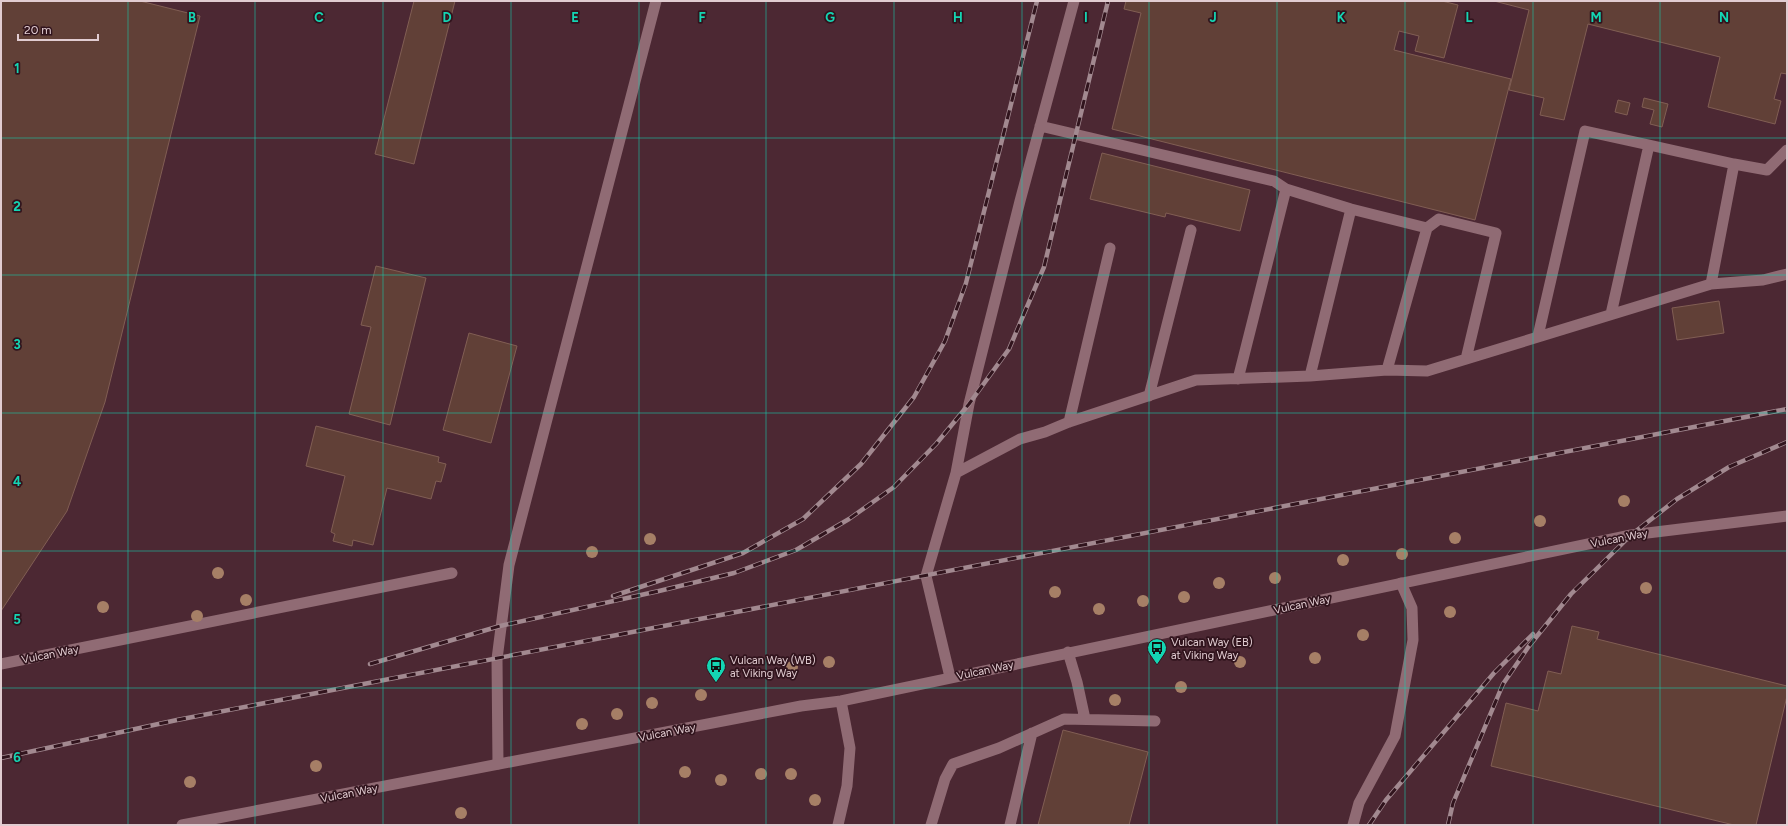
<svg xmlns="http://www.w3.org/2000/svg" width="1788" height="826" viewBox="0 0 1788 826" font-family="Figtree,sans-serif">
<style>
.built{fill:#4c2833}
.building{fill:#614037;stroke:#815e54}
.lines{fill:none;stroke-linecap:round;stroke-linejoin:round}
.service{stroke:#906b74;stroke-width:11}
.minor{stroke:#906b74;stroke-width:11}
.tertiary{stroke:#906b74;stroke-width:11}
.rail-casing{stroke:#a28990;stroke-width:4.5}
.rail{stroke:#31141d;stroke-width:3;stroke-dasharray:9;stroke-linecap:butt}
.tree{fill:#a67f66}
.grid{fill:none;stroke:#14d5b3;stroke-width:1;stroke-opacity:0.55}
.labels{text-anchor:middle;stroke-width:3.5;stroke-linejoin:round;paint-order:stroke}
.street-label{font-size:11px;fill:#e1ccd1;stroke:#31141d}
.poi-label{font-size:11px;fill:#e1ccd1;stroke:#31141d;text-anchor:start}
.grid-label{font-size:13px;text-anchor:middle;font-weight:bold;fill:#14d5b3;stroke:#31141d;stroke-width:3.5;stroke-linejoin:round;paint-order:stroke}
</style>
<rect width="100%" height="100%" fill="#3c1e27"/>
<path class="built" d="M1,1H1787V825H1Z"/>
<path class="building" d="M1,1H140L200,16L105,402L67,511L1,611Z
M414,1H455L414,164L375,154Z
M1126,1H1442L1458,5L1444,58L1415,51L1419,36L1399,31L1394,50L1511,79L1475,220L1112,129L1141,13L1124,9Z
M1494,1H1787V74L1781,73L1774,99L1781,101L1775,124L1708,107L1720,57L1588,24L1564,120L1540,115L1544,98L1509,90L1529,10Z
M1644,98L1668,104L1662,127L1650,124L1654,110L1642,107Z
M1618,100L1630,103L1627,115L1615,112Z
M1102,153L1250,190L1240,231L1166,213L1165,217L1090,199Z
M376,266L426,278L390,425L349,414L371,327L361,325Z
M1719,301L1724,333L1677,340L1672,308Z
M469,333L517,346L491,443L443,430Z
M316,426L439,457L438,462L446,464L441,482L436,481L431,499L387,488L373,545L353,540L352,546L333,541L335,534L331,532L345,476L306,466Z
M1572,626L1599,632L1597,639L1787,686V696L1756,825H1734L1491,766L1506,703L1538,711L1548,671L1561,674Z
M1063,730L1148,752L1129,825H1038Z"/>
<g class="lines">
<path class="service" d="M1040,126L1274,181L1286,189L1238,379
M1649,145L1734,164L1711,284
M1734,164L1767,170L1787,150
M1286,189L1351,209L1427,228L1387,370
M1427,228L1439,219L1496,233L1466,359
M1538,336L1585,131L1649,145L1611,314
M1310,376L1351,209
M1149,396L1191,230
M1069,422L1110,248
M956,473L1020,439L1045,432L1069,422L1196,380L1310,376L1387,370L1427,371L1711,284L1763,280L1787,274
M1068,652L1077,682L1085,719
M950,677L926,576L956,473L969,404L1020,201L1074,1
M498,764L497,659L509,565L656,1
M931,825L945,779L953,764L999,748L1064,719L1155,721
M1010,825L1032,733
M1353,825L1359,803L1395,736L1413,640L1412,608L1401,583"/>
<path class="minor" d="M1,664L452,573"/>
<path class="tertiary" d="M182,825L801,706L841,701L1631,535L1787,516
M838,825L847,786L850,748L841,701"/>
<g class="rail-casing">
<path id="rail" d="M613,596L743,553L803,519L861,464L914,397L945,341L966,283L1037,1
M370,664L500,626L659,591L734,573L796,550L849,519L894,487L936,444L969,404L1009,349L1044,267L1108,1
M1,758L177,720L1787,409
M1369,825L1386,800L1494,673L1533,634
M1448,825L1453,803L1503,684L1529,646L1571,594L1631,535L1677,499L1729,467L1787,442"/>
</g>
<use href="#rail" class="rail"/>
</g>
<g class="tree">
<circle cx="1624" cy="501" r="6"/>
<circle cx="1540" cy="521" r="6"/>
<circle cx="1455" cy="538" r="6"/>
<circle cx="650" cy="539" r="6"/>
<circle cx="592" cy="552" r="6"/>
<circle cx="1402" cy="554" r="6"/>
<circle cx="1343" cy="560" r="6"/>
<circle cx="218" cy="573" r="6"/>
<circle cx="1275" cy="578" r="6"/>
<circle cx="1219" cy="583" r="6"/>
<circle cx="1646" cy="588" r="6"/>
<circle cx="1055" cy="592" r="6"/>
<circle cx="1184" cy="597" r="6"/>
<circle cx="246" cy="600" r="6"/>
<circle cx="1143" cy="601" r="6"/>
<circle cx="103" cy="607" r="6"/>
<circle cx="1099" cy="609" r="6"/>
<circle cx="1450" cy="612" r="6"/>
<circle cx="197" cy="616" r="6"/>
<circle cx="1363" cy="635" r="6"/>
<circle cx="1315" cy="658" r="6"/>
<circle cx="829" cy="662" r="6"/>
<circle cx="1240" cy="662" r="6"/>
<circle cx="792" cy="667" r="6"/>
<circle cx="1181" cy="687" r="6"/>
<circle cx="701" cy="695" r="6"/>
<circle cx="1115" cy="700" r="6"/>
<circle cx="652" cy="703" r="6"/>
<circle cx="617" cy="714" r="6"/>
<circle cx="582" cy="724" r="6"/>
<circle cx="316" cy="766" r="6"/>
<circle cx="685" cy="772" r="6"/>
<circle cx="761" cy="774" r="6"/>
<circle cx="791" cy="774" r="6"/>
<circle cx="721" cy="780" r="6"/>
<circle cx="190" cy="782" r="6"/>
<circle cx="815" cy="800" r="6"/>
<circle cx="461" cy="813" r="6"/>
</g>
<path class="grid" d="M128,1V825M255,1V825M383,1V825M511,1V825M639,1V825M766,1V825M894,1V825M1022,1V825M1149,1V825M1277,1V825M1405,1V825M1533,1V825M1660,1V825M1,138H1787M1,275H1787M1,413H1787M1,551H1787M1,688H1787"/>
<defs>
<g id="bus-pin" transform="scale(1)"><path d="M0 17L-7.5 6A9.5 9.5 0 1 1 7.5 6Z" fill="#14d5b3" stroke="#31141d"/><path d="M-5-6H5V4H4V6H2V4H-2V6H-4V4H-5ZM-3.5-4V0h7V-4ZM-3.5 1.2v1.5H-2V1.2ZM2 1.2v1.5H3.5V1.2Z" fill="#111"/></g>
</defs>
<g fill-rule="evenodd">
<use href="#bus-pin" x="1157" y="648"/>
<use href="#bus-pin" x="716" y="666"/>
</g>
<g class="labels">
<g class="street-label">
<text transform="translate(1619 538) rotate(-11)" y="4">Vulcan Way</text>
<text transform="translate(1302 604) rotate(-12)" y="4">Vulcan Way</text>
<text transform="translate(50 654) rotate(-11)" y="4">Vulcan Way</text>
<text transform="translate(985 670) rotate(-12)" y="4">Vulcan Way</text>
<text transform="translate(667 732) rotate(-11)" y="4">Vulcan Way</text>
<text transform="translate(349 793) rotate(-11)" y="4">Vulcan Way</text>
</g>
<g class="poi-label">
<text x="1171" y="646">Vulcan Way (EB)<tspan x="1171" dy="13">at Viking Way</tspan></text>
<text x="730" y="664">Vulcan Way (WB)<tspan x="730" dy="13">at Viking Way</tspan></text>
</g>
</g>
<g class="grid-label">
<text x="192" y="22">B</text>
<text x="319" y="22">C</text>
<text x="447" y="22">D</text>
<text x="575" y="22">E</text>
<text x="702" y="22">F</text>
<text x="830" y="22">G</text>
<text x="958" y="22">H</text>
<text x="1086" y="22">I</text>
<text x="1213" y="22">J</text>
<text x="1341" y="22">K</text>
<text x="1469" y="22">L</text>
<text x="1596" y="22">M</text>
<text x="1724" y="22">N</text>
<text x="17" y="73">1</text>
<text x="17" y="211">2</text>
<text x="17" y="349">3</text>
<text x="17" y="486">4</text>
<text x="17" y="624">5</text>
<text x="17" y="762">6</text>
</g>
<rect width="1788" height="826" fill="none" stroke="#e1ccd1" stroke-width="4"/>
<path d="M18 34v6h80v-6" fill="none" stroke="#e1ccd1" stroke-width="2"/>
<text x="24" y="34" font-size="12" fill="#e1ccd1" stroke="#31141d" stroke-width="3" paint-order="stroke">20 m</text>
</svg>
